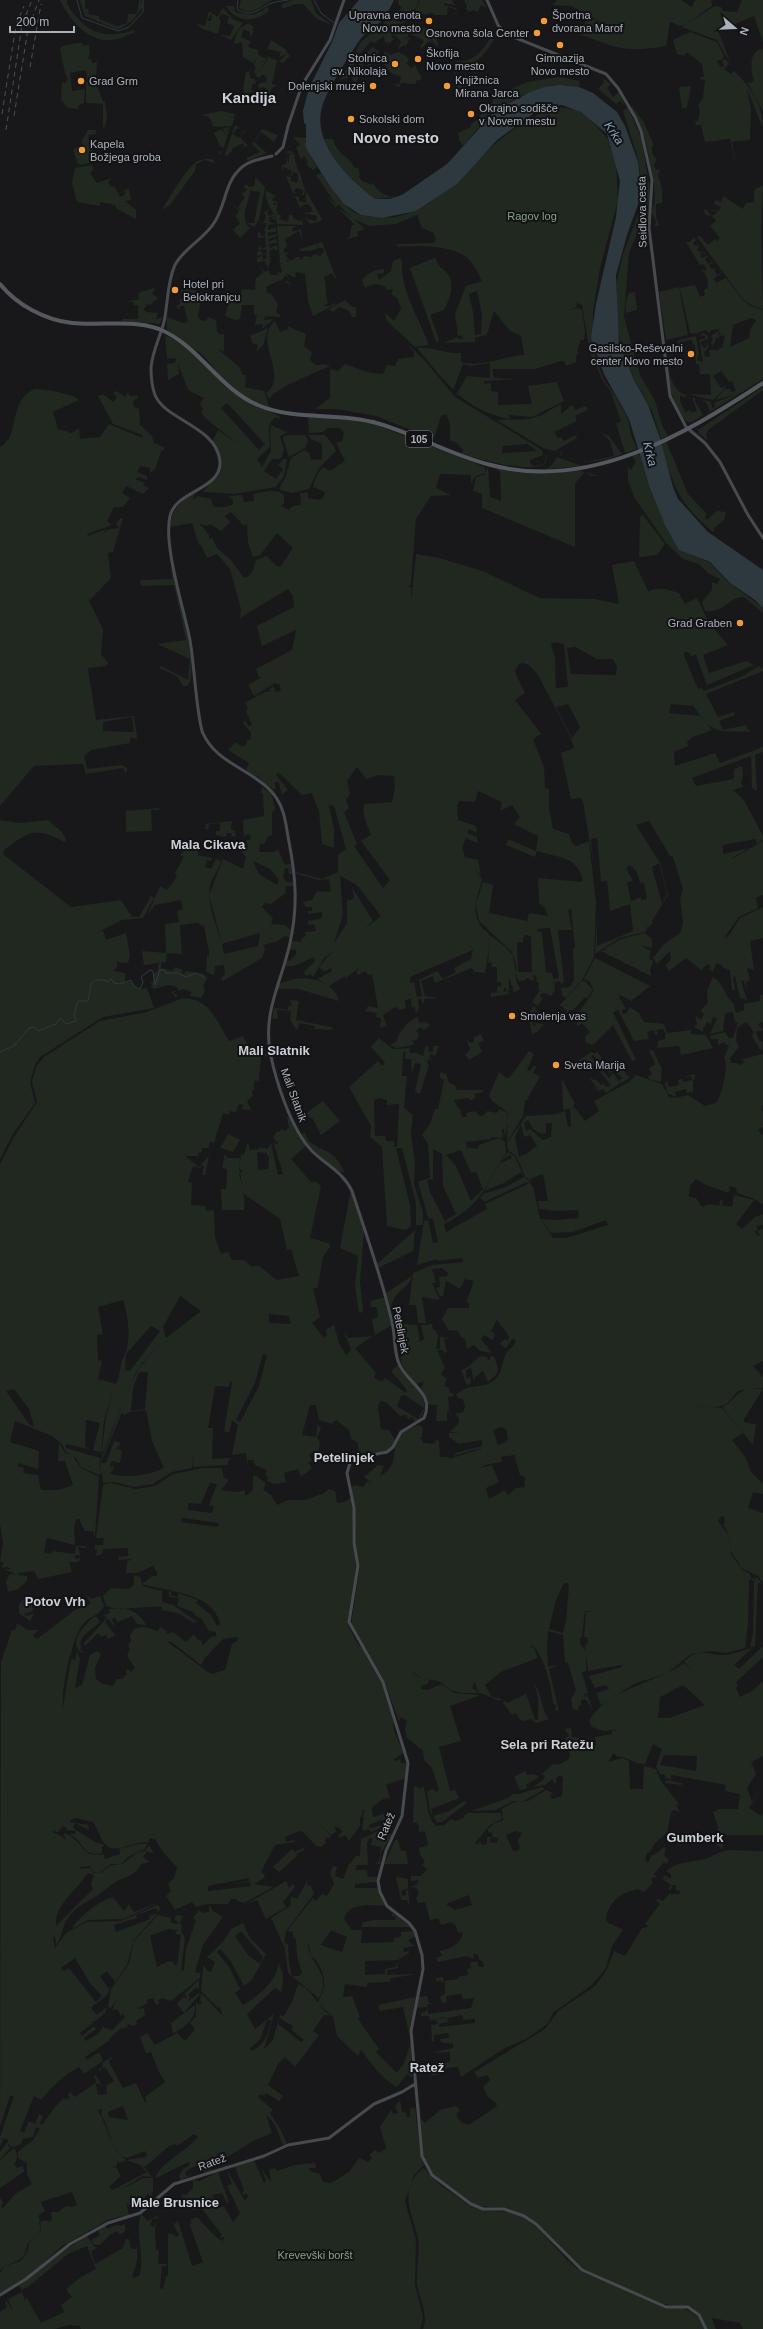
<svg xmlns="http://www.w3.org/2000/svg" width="763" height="2329" viewBox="0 0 763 2329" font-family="Helvetica,sans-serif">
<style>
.green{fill:#202820;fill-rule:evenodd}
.water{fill:#2e393f}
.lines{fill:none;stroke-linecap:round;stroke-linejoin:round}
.stream{stroke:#2e393f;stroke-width:1}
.secondary{stroke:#474a4f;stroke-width:3}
.primary{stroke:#55585e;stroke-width:4}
.rail{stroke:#4c4f54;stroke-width:1;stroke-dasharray:5 4;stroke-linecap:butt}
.poi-dot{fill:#f39b38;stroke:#131315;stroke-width:1.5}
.labels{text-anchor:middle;stroke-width:4;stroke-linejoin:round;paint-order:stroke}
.shield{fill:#131315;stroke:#7d8288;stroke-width:1}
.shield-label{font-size:10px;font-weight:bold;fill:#aab1ba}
.poi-label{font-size:11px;fill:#aab1ba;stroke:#131315;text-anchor:start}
.street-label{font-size:11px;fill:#aab1ba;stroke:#131315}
.park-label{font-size:11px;fill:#84a581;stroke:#131315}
.water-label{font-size:12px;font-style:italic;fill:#82a4b5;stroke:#131315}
.quarter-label{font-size:13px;font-weight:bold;fill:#cbd0d6;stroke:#131315}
.district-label{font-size:15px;font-weight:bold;fill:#cbd0d6;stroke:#131315}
</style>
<rect width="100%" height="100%" fill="#18181a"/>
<path class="green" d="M60,0H67V4C84,31 102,41 134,30L135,32C128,35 119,40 111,40C89,42 69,20 60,0Z
M80,0H85V9H89L88,14L99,16V19L117,26L127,23L128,14H137L139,0H141L143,7L132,21L118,30L85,16Z
M241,0H272C261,6 252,17 239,8Z
M293,0H311L316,13L333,26L317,19L303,4H296L282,9V4Z
M398,0H419L415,10L400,22L399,24L415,11L420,0H452L455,5L444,3V5L456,8L458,14L455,9L448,7L447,15H434L433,13L420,15L399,25L429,29V32L437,40L438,46H436C426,26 409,28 390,32L398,24L389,32C410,32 420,23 434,44L429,41L422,48L420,47L424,41L409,33L408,37L402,39L410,38L406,46L403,45L398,50L401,41L393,34L391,36L394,39L386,47L389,42L385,43L384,36L374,43L371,41L359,55L347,78L340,80L361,42L375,30L381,28L391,13L393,15L402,8L398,4Z
M464,0H482L487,8L481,5L478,12L473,10L469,12L466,9L467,6Z
M557,0H681L692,7L695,0H711L712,6L686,24L680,26L670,22L666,46C623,53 618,48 579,34L588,17L606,25L571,6L553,5Z
M742,0H763V42L754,16L718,31L732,66L717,40L681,27L715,6L721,7L723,11L737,12Z
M226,6H234L235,12C252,15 253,17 267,7L269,10C256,24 235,22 226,6Z
M223,8L233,19L243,23L231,40L220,35L230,36L234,26L227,23L229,16L221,14L219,19L218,18L221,21L218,34L203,29L195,23L205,26L209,11L212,13L207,21H211L212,13L217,17Z
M249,24L254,27L252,30L254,31L250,38V32L243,29L241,37L250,41L248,47L258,50V55L265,58L268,56L259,73L269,56L270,58L279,61L287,54L279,57L281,52L267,49L271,40L285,49L290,56L283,63L277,61L272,84L277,85L271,89L269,98L245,104L244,100L248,95L251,96L250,100L253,101L254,99H257V92L261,91L260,95H266L267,89L262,87L259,89L258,84L266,82L267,78L262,74L260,78L256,76L254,70L256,69L254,64L256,58L253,63L243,57L242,42L234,44V49C233,40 238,25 249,24Z
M493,31L497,34C489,48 477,70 456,66V61C475,64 488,45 493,31Z
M690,32L717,42L724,56L722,60H717L720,67L724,66L722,61L725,59L730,65H728L724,69L731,74L734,71C751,87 763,105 763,128L747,89L751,110L750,140L732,142L736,165L730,139L705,142L701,125H696L695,121H698L700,112L698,105L703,98L705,80L700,79V77H704L702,64L687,52L684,56L677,54L673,40Z
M79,43H82L83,46L89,45L90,53L88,58L91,59L92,63L97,62L96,76L87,79L86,70L70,73L72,91L85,89L84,103L79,105L78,109L68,108L61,100L62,83H65L68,79L65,73L60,49L62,46Z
M372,47L379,51L377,55L382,56L381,58L376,57V55L370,67L367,66L372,58L369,57L367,63H364L360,73L357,71L356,73L359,75L356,85L352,79L360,62Z
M763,48V111L747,82L751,83L754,80C751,73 749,56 757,51C759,50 761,49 763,48Z
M385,51L390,55L398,52L406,56L409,60L406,63L411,68L415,65L422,79L416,81V84L401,83L400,87L396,86L395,83L399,85L401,77C389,73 379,66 385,51Z
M252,71L249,73L251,79H255L256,84L253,83L251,90L255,91L245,94L243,89L246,72Z
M455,72L457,75L462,74L464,84L469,80V77L476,73V79L462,85L457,83L464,87L466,85L468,90L463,92L457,89L454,73Z
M560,77L580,81L579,87L559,85L523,95L493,111L463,146L459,140L458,133L471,127L470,125L478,119L488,104L493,103L492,98L527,82Z
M602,78L611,84L607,88L613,97L619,92L625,106L620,101L617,103L619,106L598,89L604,82Z
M90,81L96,84L103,101L105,102L107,117L105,127H103V104L86,103V82Z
M691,86L687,107L682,109L679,87Z
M630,104L643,121L654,145L652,146V153L657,160L654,165L656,170L660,169L658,176C662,185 663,192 662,203L656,204C656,213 655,218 660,226H655L656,221L652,213L654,201L655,209L654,181L645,139Z
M558,107L577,110L587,116L608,139L616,164L618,201L600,268L593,312V330L595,356L604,380L613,392L628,419L631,435L637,449L625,453L616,423L621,422L611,392L603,381L590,353L582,305L576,303L577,307L569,310L579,308L582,310L585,331L584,340H581L577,351L579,352L576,356V362L566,366L564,361H561L535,369H492L494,378L519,379L484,381V384L491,383V391L498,392V405L532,404L528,386L557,382L564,401L532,417L509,415L510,419C464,411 445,381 417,348C432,346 446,354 461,353V362C481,368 503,356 524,355L521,336L509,330L494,311L486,338V335L475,338V342L444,343L457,337L458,339H463L462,335L458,336L455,314L466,286L482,281C478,273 473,262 466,257C451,245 416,245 398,247L396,244L433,243L436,241L434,233L422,228L417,215L396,224L369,226L353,219L338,204L336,208L325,194L337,206L316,175L321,173C330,187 340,203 354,212C360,216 367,216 374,217C423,224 456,179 488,150C507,133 532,114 558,107ZM477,291L482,314L481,334L475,335L473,312L469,294ZM490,363V378L467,376L457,393L453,390L463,364L471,366Z
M628,107L642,140L650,190L647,222L638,231L629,253L624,317L640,375L655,401L662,425L668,436L661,439L653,413L635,381L621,348L616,313L617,281L623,254L639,212L643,193L638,159L623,111Z
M221,111L235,114L232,126L214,127L209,117L201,115Z
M235,125L241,129L237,128L233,134L239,138L244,130L248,133L245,131L240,137L248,146L245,147L243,143L232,149V151L227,156L225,154Z
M230,127L223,151L220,155L219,151L222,152L224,148L220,146L214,133L222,129L226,137L223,128H226L227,132L228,129L226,128Z
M262,129L278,135L274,142L261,132L254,142L267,153L247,161V158L260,152L252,144Z
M88,130H96V134L88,135L91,150L98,154L93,162L80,165L77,162L73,149L79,147L78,152L85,154L86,149L81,142Z
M293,137L307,138V150L317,167L313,170L306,164L308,162L305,157L303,156L301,160L296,147L300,145Z
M324,139H333C338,157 350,156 355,168H358L360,176L358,175L362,181L373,185L372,179C373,187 382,196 394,197L375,199C358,187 328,160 324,139Z
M291,151L295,156L294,157L298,171L300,173L305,190L304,195L297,194H302L303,190L296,188L294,192L297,194L293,193L286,176L291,177L290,181L298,183V174L293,172L292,176L287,175H291L292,171L283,167L284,172L281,166L287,163L286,158L289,162V155L292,154L284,152Z
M211,159L215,161L213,163L205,160L196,164L195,171L170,205L162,210C168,200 185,170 196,162C200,159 206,159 211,159Z
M92,165L93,170L90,173L97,183L112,178L108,182L110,186L115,187L120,197L125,195L124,190L129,189L131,200L125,201L136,210V219L117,209L115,205L100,202V206L77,202L72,183L75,168Z
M255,177L265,187L259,220L254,227L247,223H254L260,192L252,191L251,187C250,202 238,217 250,228L240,238L233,230L240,223L235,219L240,221L230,211L236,216L239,211L232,204L242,211L238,207L245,197L241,194L247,190L244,187L246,184L249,187L255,186Z
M763,186L761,225L763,309L751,305L742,298L697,237L700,236L708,245L715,239L717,241L720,238L710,226L716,221L712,216L706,215L703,211L706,209L712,216L718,212L707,208L719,211L721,207L714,204L716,200L721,202L723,196L743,209L746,203L754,202V191L756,188Z
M266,191L273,194L270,199L273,195H276L272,200L279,203H273L274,205L278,204L276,210L279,212L276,213L281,215L280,219L288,222L289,215H292L294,219L301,221L302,218L303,225L277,224C275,211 264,203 266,191Z
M306,191L322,219L321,221L310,224L304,215L308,219L316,221L317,216L303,213L311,212L312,208L308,204L301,206V210L295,196L299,197V201L306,203Z
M270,208L267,213L269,216L273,214L275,219L273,220V217H269V222L276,224L268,225V230L276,227V232H268V236L277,234V236L268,239L269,242L276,238L277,243L268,244L270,248L277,245L278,250H275V248L269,251L270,261L268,269L265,261L257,262V258L262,256L263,260L267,258L266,254L257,256V252L261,251L263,254L267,253L266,249L259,250L258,248L260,245L261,249L266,247L265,237L258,238V233L260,232L261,236H265V231L262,230H264L267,223L259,224L264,222L266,215L264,213Z
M338,208C347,213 358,223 365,229L357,232L358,236L345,240L350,236L351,227L354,224Z
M277,226H297L293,228L292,232L301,229L302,238H301L299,231L285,239L287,246L284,249L285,256V253L290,252L286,255L288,259H293L287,260L286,257L287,261L293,260L296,257H301L299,259L302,260L304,256L311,257L315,254L320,256L324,252L323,248H319L317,244L318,248C314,251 305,251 300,251V249L322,242L338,283L332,273L324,277C327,286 325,295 328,303L323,306H329L335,303L336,304L313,316L308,301L305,274L296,272L295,278L286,273L290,280L285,275L282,281L286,282L287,280L291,285L280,280L266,287L267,293L271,294L278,304L276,312L280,315V317L265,316L264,320L274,319L262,329L263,324L255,325L257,315L272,316L254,315V305H242L240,319L253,317L235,320L225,316L229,302L239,304L242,289L255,290L256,278L263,273L259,265L264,272L269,270L270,275H278L277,272L281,273L282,271L280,264L284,262L280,263Z
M694,237L696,240L693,243L695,246L700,245L697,249L699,252L704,251L700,254L701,258L707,256L705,253L701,255L705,252L708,257L705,259L708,264L712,262L709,258L713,262L709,265L712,269L717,267L714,270L717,275L721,273L719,269L722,273L714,278L716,283L726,278L741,298L750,306L763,310V379L705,415L710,411L706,402L700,399L711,402L712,409L716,406L713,403L738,394L715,400L725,389H730L731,392L736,391L732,381L729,382V385V382L721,371L713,376L721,388L727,386L713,400L687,394L711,395L710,374H700L699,364H696L695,345H693L692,340L685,341L679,347L678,340L696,336L699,354L697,360L703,362L699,340L705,339V336L700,335L703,333L707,335L708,341L706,339L700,343L705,349L708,342V348L704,352L705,357L710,356L709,350H717L715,353L720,348H722L725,336L721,335L717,339L720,333L726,335L719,332L717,338L714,339L716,340L712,347L711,343L713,339L711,336L721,329L712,330L709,333L705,330L695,334L690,333L680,288L695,285L700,297L705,295L704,290L708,287L707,276L705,277L706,275L701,269L705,271L707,269L703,264L700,265L686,242H690ZM751,318L756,320L750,330L749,338L730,347L733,325Z
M400,258L402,261C400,291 419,317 429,345L415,347L386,320L385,313L394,321L401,308L397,298L391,294L393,289L387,290L385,286L374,284L365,288L362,280C369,272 374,270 384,269V273L377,274L379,280L391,271L393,261Z
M434,258L436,259C440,271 444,267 449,276C455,285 449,301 444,310L430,315L439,339L437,344L410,268Z
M679,287L688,335L666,340L659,292Z
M153,288L155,289L152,294L158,298L150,305L147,304L144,309L146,312L158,313L156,319L163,317L160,324L122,321V319H138V305H134V302H126L139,299L138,293Z
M191,289L202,293L198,316L200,320L206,321L208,317L216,320L217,331L219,334H224V352L217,348L218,349L239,367L243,375H246L245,387L264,391L269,406L268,407L241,394L217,372L203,355L167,330V317L183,323L188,322L184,306H180L179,310L176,305L180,304V299H182L181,290Z
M635,292L637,310L626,313C625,305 626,300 629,293Z
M345,300L352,307H356V317H352L349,311L339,307L333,312L329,309Z
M275,321L280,332L288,329L287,326L306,334L304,346L312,352L310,360L316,365L325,364L330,366C317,372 275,388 269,399L266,393C290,375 252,341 275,321Z
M268,328L263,345L256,352L258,345L252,343L250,336Z
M165,335L186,346L243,399L281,417L278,419L276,417C266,423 269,435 270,447L257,459L262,467L271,451L270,436L271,425L286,432L290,431L280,436L284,450L281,459H272L264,471L276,479L283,469L278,465L283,459H287L284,476L276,487L234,494L203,492L221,466L212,442L218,430L238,444L205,418L201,412L203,410L200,403L204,398L188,390L178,364L179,374L168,380L167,364L175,363L176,359L175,358L167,359ZM227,403L265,444L259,450L221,408Z
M407,343L426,362L455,397L542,450L543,455L530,460V463L533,466L544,464L546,458L544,453L547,456L545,464C530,473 477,460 462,453L463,450L456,442L450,441V424L446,414L441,416L435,436L432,438L376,416L337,409H315L330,398V369L338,371L345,364L367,372L383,374L387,365L395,366L398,359L414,357V352ZM528,444L537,451L502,453L503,446Z
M671,344L672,349L666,348C668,363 668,391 687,395L685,397L680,396V401L685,412L690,410L692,413L697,411L692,397L695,398V401L703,415L692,422H687C668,401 667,372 666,346Z
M763,387V390L708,430L706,434L708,441L699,433L698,430Z
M35,389C43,389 75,394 79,400L53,412L58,429L72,433L79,428L80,439L100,437L109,424L143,438L142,435L113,424L98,396L103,394L113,402L117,397L113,393L116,391L126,397L127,392L130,396L137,395L138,398L133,401L134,407L139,409L140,425L152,436L154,443L164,447V450L161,451L155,469L150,473V468L140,466L137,472L147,476V480L139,477L135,479L145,483L143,485L149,488L143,494L126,486L122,493L130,498L123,507H114L107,521L112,525L87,534L88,536L106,529L103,534L109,529L119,528L116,523L121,518H123L113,552L108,553L111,578L90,600L88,598L103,630L101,654L108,663L107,666L88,668L96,720L134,716L137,737L136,740L135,738H130V743L91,750L84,756L87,769L122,765L127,768V772H125L123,768L86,774L83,764L34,766L0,806V447C21,436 7,400 35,389ZM132,717L134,732L103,731V722Z
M559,405H561V414L572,405L575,410L586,406L588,410L575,416L577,421L554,432L558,438L561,437L564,441L576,435L577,438L555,451L543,448L497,420L529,419L542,415Z
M310,417L341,418L371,423L485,467V473L476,476L471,483V475L440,474L436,488L451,495L431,496L416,519L411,583L410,586H404L411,587V600L416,554L439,558L483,571L539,598L595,599L619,604L612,565L634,561L649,593V591C659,587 669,590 679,593L685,604L697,598L709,623L728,645L703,655L709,673L746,661L754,665L707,685L696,655L691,656L688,652L683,653L698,689L702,688L704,691L743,676L759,666L763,669V671L706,694L718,717L734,712L735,715L719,721L723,730L746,725L750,732C733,730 718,735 706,723C699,717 697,708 690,703L693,706L671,704L669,713L700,716L712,730L693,737L687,742L688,746L674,752L675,766L715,753L720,763L763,747V752L755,755L757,791L752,788L751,756L692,778L696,786L734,779V769L742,766L743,775L741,783L743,787L733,790L744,800L763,836V840L757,844L756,839L723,845V854L749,848L732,858V859L763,841V895L748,901L756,898L758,908L739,917L724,938L729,935L740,918L763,907V938L750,941L754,970L747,968L750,980L746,982L747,990L743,980L741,981L747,1000L740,998L735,976L733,977L735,990H732L730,970L722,967V965L716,963L713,972L709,969L711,966L708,964L701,970L686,958L669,971L666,965L671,960L670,951L657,964L652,956L654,957L663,945L681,932L683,922L680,899L683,889L673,857L670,856L649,821L636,825L660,863L668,895L652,921L653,923L647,928L644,921L647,929L645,932L619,938L595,954L597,918V946L633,931L630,904L610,911L607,880L601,882L597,838L591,839L593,861L583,802L581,798L571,799L561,753L574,748L571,738L538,675L529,665L523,663L519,664L515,670L516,675L525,693L515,700L543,736L541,734L533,739L544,767L545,788L549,789V809L553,829L569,834L572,843L576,846L589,841L596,903L594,957L582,980L566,998L562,995L561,988L570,987L574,980L573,948H575L571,909L568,910L572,930H558L564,982L561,984L560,981L554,982L555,990L551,996L545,993L541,994L540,997L543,998L538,1006L532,1002L540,990L538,989L539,983L535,981H537L536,975L533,976L534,981L526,978L525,981L522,980L520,982L517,978L512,952L479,921L476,904L483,882L493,885L489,913L527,921L529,913L548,916L545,908L539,903L538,878L583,882C579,856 558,858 537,851L535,857L506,845L508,839L536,851L538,836L514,824L520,817L512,805L500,811L502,802L478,791L475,802L459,801L457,808L458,820L476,826L477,833L469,829L467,833L477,837V843L466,838L462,848L465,857L478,860L481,876L474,868L482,879C479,894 471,907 479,923C481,929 488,931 491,937L485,973L474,972L472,968L435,983L433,976L421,981L425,996L440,998L424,999V1003H422V999H418L419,1008L416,1014L415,1007L412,1008L411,999L405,1000L406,1008L401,1010L395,1007L383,1015L387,1026L380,1028L381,1018L376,1017L377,1013L365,1011L368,1006L378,1008L372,974L368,975L365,971L357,975V971L360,967L346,978L345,976L329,986L317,979L332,971L331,968L325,971L319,968L327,957L335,950L324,958L313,977L310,974L307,976L303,973L315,961L314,957L294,966H284L286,960L290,961L296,954V950L290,949L292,941L301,942L302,938L306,936L305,932L316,931L314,924L308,925V920L310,921L322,918V912L308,914V911H312V907H306L303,902L312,900L317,891L331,892L329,879L319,880L297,874L296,872L322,879L338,872V855L346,849L334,806L329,805L334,829V848L322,844L319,812L312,793L302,795L278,772L276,775L288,790L282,794L278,781L274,783L276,788L273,790L258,777L264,774L256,777L246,770L249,763L228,750L236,742L242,747L247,744L246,741L251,739V733L243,723L245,720L248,726L252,725L246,711L248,710L246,703L241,705L265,692H271L268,691L273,686L276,692L281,690L280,685L275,683L254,696L248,685L262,677H259L256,669L292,650L296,630L262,646L257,626L294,607L293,596L288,589L240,618L241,609L230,569L217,554L207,558L201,545H199L192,523L170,527C172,509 179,502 195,493L193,499L194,500L197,496L211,499L213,506C219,508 228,507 233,504V500L228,496L242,495L244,502L254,501L253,494C265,492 275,488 284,495V503L281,506L289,510L293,506L301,505L300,493H308V498L319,500L323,498L325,492L313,487C315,479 317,473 323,467L330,471L345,461L336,443L342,441L344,432L339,428H327L323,432L309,433L308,419ZM231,512L244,526L247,524L248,543L253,557L260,555L277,533L293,548L280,567L275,565L267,556L256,560C253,568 254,575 244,578L231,560L217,548L212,538L209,539V535L200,524L207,526L210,524L221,531L230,522L225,516ZM554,642L564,644L568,687L556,688L555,658L551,644ZM575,647L597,659H613L617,667L616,675L571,674L567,648ZM568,704L580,727L572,738L556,707ZM357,767L366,779L378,775L394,776L395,787L392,802L364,804C362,815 367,825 371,835L361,841L390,880L383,888L354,846L357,844L344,812L349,808L346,800L350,794L347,781ZM659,863L667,893L662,904L652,867ZM630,865L636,871L640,882L644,883L647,899L642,900L641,897L631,901L627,882L633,881L626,868ZM340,876L357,885L381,916L363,930L373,921L352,887L354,899L347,900V923L334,943L343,915ZM550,928L559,978L553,979L552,973L546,972L542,932H538L537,929ZM524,935L531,936L532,972H518L517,942H523ZM473,950L471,959L454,968L456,972L443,979L437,971L419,980L422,996L417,997L414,982L410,983V977Z
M602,433L609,436L622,454C599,463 585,464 562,456L560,454L561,450L562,456L585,462L614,456L610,441Z
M290,435H305L308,441L305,448L289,457L283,439L284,436Z
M308,435H325L334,446L336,451L319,468L309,489L292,493L280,490L279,488L285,478L291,458L304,450L309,453L311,460L322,459V444L311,439Z
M666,441L688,494L707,514L705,517L707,520L717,511L726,512L724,520L714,528L713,532C688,511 677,496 667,464C665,457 661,450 662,443Z
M639,453L648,481L680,550L710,563L727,581L762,607L763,613L744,597C729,597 724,613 705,611L702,602L712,590V582L717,584L720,579L709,574L699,564L683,559L666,543L634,497L628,480V467L631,470L636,462L632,456Z
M557,457L582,466L546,469L552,465Z
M488,467L490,497L501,501L500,472L495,468L537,473L579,470L598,476H591L585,472L575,483V547L482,508V494L473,491L476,477L484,475Z
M642,514L665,544L657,555L639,557L640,518Z
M171,568H173C177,587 201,675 187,686H183L177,676L159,668L161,666L188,680L190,659L157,644L186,640L174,585L141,586L140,580L172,579Z
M262,787L273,795L272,796L275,809L272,813V835L268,836L264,844H260L259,852H274L278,849L285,865L292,863L294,874H289L288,868H285L283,878L288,883L293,881L294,886H285L286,893L271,904L264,903L262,907L273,919L271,924L285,925L291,930L290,937L285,936L276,942L263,945L265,949L262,958L223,981L221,979L225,974L224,965L215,966L214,975L206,972L207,956H209V952L204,926L197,923L180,925L182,954L167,953L166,962L144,965L142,951L166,953L165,924L179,922L177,911L183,909L181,900L155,905L147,916L160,886L167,890L177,877L175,873L184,857L180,855L184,850L193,851L194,848L198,849V855L212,858L211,861L207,860L205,867L211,869L216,859L221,861C219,870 212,877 210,886C206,902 217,928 222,943L209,895L223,859L243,869L246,857L237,847L241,846L244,849L248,847L246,840H250L251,835L247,834L244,837L243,820L264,816L263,793H261ZM253,861L270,869L279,880L277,885L259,874ZM259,933L260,935L258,946L224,954L222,944Z
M159,808V810H151L152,831L126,832V811Z
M0,820L20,823L48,820L62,832L66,839L65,842C33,827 32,830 4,850L3,854L71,907L121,900L132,917H139L151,896L154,898L143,918L122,920L96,933L103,930L106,940L126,933L130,955L128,963L117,962V967L113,971L125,973V982L122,983L130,981L138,989L147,988L154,1008L103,1017L40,1057L35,1065L30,1083L35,1103L13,1134L0,1159Z
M232,821L231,829L235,831L236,836L232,837L231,833H226V837L216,835V831H220V823L209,824L208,829H205L206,824Z
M645,933L652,939V948L640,945L651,951L649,957L653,962L650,970L651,976L601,951L608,949H604L621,939Z
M491,936C503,945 518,954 516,971C515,977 516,982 520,989L514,993L509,977V991L505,987L503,992H506V988L509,994L491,997V993H497V987L501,986V982H497V967H491L492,963L488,962Z
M595,958L650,986L631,1001L620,995L619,997L626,1009L622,1010V1014L626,1013L630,1007L639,1013L644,1022L664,1024L667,1033L691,1030V1034L706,1035L713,1048L681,1055L679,1046L657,1048L658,1041L665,1039L666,1034L663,1029L657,1030V1035L655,1034L654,1030L647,1032L649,1039L634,1041L618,1010L613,1012L636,1060L632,1061L613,1025L593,1045L586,1043L585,1037L590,1032L582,1023L579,1026L576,1024L584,1015L580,1011L594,990L589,981L584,979Z
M161,963V968L173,971L175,967L183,970L182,973L184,974L186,971L204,974L207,978L203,986L205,991L201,998L190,996L192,992L183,989L174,992L173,994H177L176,998L171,992L174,991H177L178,988C169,983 165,986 155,989L150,987L152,985L150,982H153V975L158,970V964Z
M713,977C724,983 724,995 733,1003L736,1013L744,1010V1004L760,1001V996L763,994V1022L758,1024L763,1030L756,1032L760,1042L763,1041L762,1049L760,1050L752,1036L754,1032L746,1022L737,1028L736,1040L739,1047L730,1058L731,1063H737L739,1065L744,1063L743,1059L763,1054V1105L761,1109L763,1112V1127L758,1130L763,1136V1204L752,1198L737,1193L736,1188L730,1186L729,1192H726L706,1185L696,1179L690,1186L689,1197L696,1198L702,1207L710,1204L719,1206L721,1199L723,1200L722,1205L732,1207L734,1195L754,1200L736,1224L742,1229L755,1217L763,1214V1225L756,1226L758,1229L755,1232L758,1236L760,1235L757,1231L763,1229V1361L753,1366L763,1377V1388L740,1390C734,1393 732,1400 726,1404C717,1410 702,1404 691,1408L701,1406L722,1408L743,1433L732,1440L746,1458L751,1472L763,1484V1494L753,1492L748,1508L763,1513V1583L758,1576L741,1568C739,1562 735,1558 732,1553C728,1543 732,1536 723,1525L725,1522L724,1516L720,1517L718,1521L729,1536L731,1554L742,1570L750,1574L751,1579L754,1578L757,1581L755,1577H757L762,1584L758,1583L755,1646L750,1647L753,1633L754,1581L749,1579L748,1624L745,1648L726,1653L710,1651L691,1654L667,1673L634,1684L601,1705L596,1693L609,1689L606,1685L595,1688L589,1676L622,1667L621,1665L588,1671L585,1646L588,1643L587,1637H584L586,1612L593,1611H585L582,1637H580V1643L586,1652V1671L582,1672L588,1693L584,1694L585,1697L587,1694L593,1710L585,1699L581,1700V1705L578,1706L579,1712L576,1709L573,1710L571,1699L576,1690L568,1663L565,1662L563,1635L548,1631L547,1647L548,1667L559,1665L549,1669L559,1711L555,1710L556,1705L553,1703C552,1688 544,1655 532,1645L530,1646L534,1648L538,1658L501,1672L485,1685L492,1697L502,1699L507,1703L526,1694L535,1720H538C538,1702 540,1697 533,1681C542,1693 541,1710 549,1719L536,1723L531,1719L524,1721L520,1720L516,1713L512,1715L503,1703L504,1701L501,1699L500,1701L478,1692L475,1682L472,1688L479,1693H463L451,1690L438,1681L423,1678L407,1670L419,1677L429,1679L428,1684L421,1686V1689L428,1690L441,1684L455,1693L481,1695L450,1706L461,1741L439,1747L450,1791L455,1790L459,1798L431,1809L433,1816L449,1811L464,1801L467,1803L442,1822H437L430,1812L427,1791L431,1790L432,1788L436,1792L439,1790L432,1768L424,1760L423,1751L407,1738L405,1730L407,1721L401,1717L399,1721L383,1678L351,1624L360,1567L355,1547V1520L351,1487L356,1485L363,1487L368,1481L373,1484L364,1477L378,1465L384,1466L380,1476C402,1465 388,1447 402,1433C406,1429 414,1427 419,1425L423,1428L422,1437L419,1439H422L423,1443L433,1444L437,1439L439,1441L440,1457H449V1459L481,1449V1448L453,1456L456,1453L482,1446V1440L459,1444L449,1437V1433H461L450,1432L459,1423V1418L455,1414L463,1412L465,1407L463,1399H460L456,1395C468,1382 482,1390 493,1381C502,1375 501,1365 505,1356C507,1350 514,1347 516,1341L513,1338L506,1348L499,1344L505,1339L508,1341L509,1336L497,1320L491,1331L495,1334L493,1340L484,1335L481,1339L492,1353L480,1351L474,1345L467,1349L465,1339L461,1337L458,1331L448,1330L442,1319L448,1308H469V1303L466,1302L474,1281L465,1279L460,1289L446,1281L443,1296H440L436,1288L440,1287L439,1277L447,1276L448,1273L442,1268L432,1269L436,1282L432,1283L440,1300L422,1297L426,1323H418L416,1305H409L413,1273L432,1265L464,1262L462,1258L438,1261L437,1259L417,1265L424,1221L428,1220L433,1243L438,1242L433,1219L428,1218L418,1182L430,1178L428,1144L422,1135L430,1124L435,1109H438L444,1080L439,1077L441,1072L446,1074L449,1083L455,1085L457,1090H483V1092L475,1094V1098L470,1101L469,1098L454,1100L458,1108H460L462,1117H467L466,1113L476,1111L479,1116L484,1115L487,1111L497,1113L499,1109L507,1113L508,1120L505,1138L504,1129H502L503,1138L491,1137V1139L466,1142L467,1150L468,1147L477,1149L479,1145L499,1138L505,1142L506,1153C484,1186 483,1205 444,1224L446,1232L487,1209L485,1204L528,1184L527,1182L484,1202L482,1199H480L483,1194L506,1187L524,1177L521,1172L504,1183L484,1191L500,1163L512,1158L510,1155L501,1161L508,1152L515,1157L524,1176L533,1187L540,1218L553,1238H566L608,1225L606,1220L573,1232L551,1233L541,1219L559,1220L579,1218L578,1210L556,1211L539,1209L538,1201H548L543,1174L530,1179L532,1184L525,1176L516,1156L508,1150L507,1143L526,1116L557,1114L565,1111L568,1127L571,1126L570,1109L575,1108L585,1121L599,1111L594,1101L629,1082L636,1075L662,1084L669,1097L675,1098L688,1095L705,1106L716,1103C722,1096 729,1064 724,1058L729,1045H726L725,1042L718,1045V1039H711L710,1036L725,1032L729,1038H733L738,1023L735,1022L733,1012L725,1013L723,1031L710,1034L717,1018L713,1017L711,1024L707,1022L705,1027H703V1032L694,1027L697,1024L695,1015L701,1020L704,1014L700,1011L708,1003L707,991ZM528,1120L533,1129L541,1134L546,1133V1123H552L551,1137L543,1140L530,1129L526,1131L524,1123ZM521,1124L524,1137L530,1135L537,1146L526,1154L519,1157L515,1137ZM433,1149L442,1154L443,1186L456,1214L445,1221L430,1192L427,1180L433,1179ZM461,1150L471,1173L476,1172L483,1189L471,1201L456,1166L446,1155ZM501,1427L506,1429L508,1438L506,1442L498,1445L493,1430ZM514,1455L520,1475L526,1478L524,1482L525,1487L516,1488L508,1495L505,1490L489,1499L486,1488L499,1482L492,1465L479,1468L485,1465L502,1462L501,1457ZM564,1583H567L569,1586L566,1621L563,1633L549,1629L556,1600Z
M294,979C310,976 335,982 339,1001L295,988V989H276L278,984Z
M582,981H585L593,990L587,998L585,997L573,1010H569L563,1019L557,1013L559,1010L564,1015L567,1011L560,1005Z
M183,998C211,999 216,1021 229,1041L243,1036L249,1048L254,1046L255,1053H269L270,1056H261L259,1079V1081L255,1080L253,1087L255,1088L252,1091L253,1096L247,1101L251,1110L242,1109L244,1105L239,1104L236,1112L230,1111L229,1115L223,1113L214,1143L210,1142L208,1148H202V1152L198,1153L199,1156H185L199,1167L209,1156L205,1175H202L204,1166L201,1165L200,1168L193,1166L188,1182L192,1183L191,1205L205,1206L206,1211L214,1210L215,1237L221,1254L228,1252L232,1260H244L252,1267L258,1265L277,1280L299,1276L291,1249L287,1250L280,1219L244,1194L239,1173H242V1170H239L241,1154L244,1155L248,1141L250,1150L259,1149L260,1147L267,1149L271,1143L278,1175L283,1174L273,1141L276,1145L278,1143L273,1138L277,1131L280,1132L282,1128L284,1131L289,1128L287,1117L290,1118L306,1146L291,1159L311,1182H316L321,1186L310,1238L329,1243L330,1247L323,1257L318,1287L313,1289L320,1317L312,1323L324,1338L327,1335L325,1330L334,1325L339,1343L346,1355L351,1350L344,1331L348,1338L373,1336L355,1348L376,1373L374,1378L382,1382L385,1378L406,1393L407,1390L391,1371L399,1364C412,1383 439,1404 415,1423L413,1417L409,1419L405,1415L400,1416L386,1402L380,1401L378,1408L381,1429L389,1430L395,1440C389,1455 377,1452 364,1453C360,1454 356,1457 351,1457L349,1454L359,1450L357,1442L351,1439L349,1430L336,1420L332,1424L319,1420L316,1405H310L302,1435L316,1437L318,1420V1425L321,1428L317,1438L320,1442L319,1450L309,1454L312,1461L308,1462L312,1468L301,1477L298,1469L284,1473L286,1482L274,1484L267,1481L268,1476L265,1475L267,1470L255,1465L253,1460H248L247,1464L246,1453L232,1455L238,1425L232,1420L229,1433L224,1431L232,1382H230L229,1387L215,1386L208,1428H213L212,1459L230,1458L227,1465L193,1467L194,1451L192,1468L172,1472L153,1484L133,1487L114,1482L103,1483L102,1473L115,1467L110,1474C129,1478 147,1476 164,1468L152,1441L146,1410L130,1412L124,1415L122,1412L101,1463H106L114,1441L121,1443L116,1449L122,1450L120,1463L112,1461L110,1466L114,1467L99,1475L101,1460L130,1386L140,1366L161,1341L136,1372L101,1457L106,1417L113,1392L104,1420L101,1452L66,1444V1448L100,1458L99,1475L81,1467L76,1458L66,1452L62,1444L52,1436L15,1421L10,1442L39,1451L38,1469L18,1463V1466L24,1468L23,1473L38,1475L41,1490H58L73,1485L65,1461H58L59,1443L65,1453L73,1456L80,1467L99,1477L95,1537L93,1531H85L79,1519H76L74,1528L75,1545L47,1538L44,1552L51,1554L52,1551L75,1554L76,1546H86L87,1548L78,1547L80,1555H75V1559L81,1558L78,1562H69L72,1572L38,1579L34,1571L19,1573L17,1575L4,1569H12L6,1567L3,1568L1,1566L3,1565V1562H0L3,1543L0,1524V1164L14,1137L37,1102L32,1081L37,1065L44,1057L100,1021L147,1012ZM257,1152L266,1153L269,1158L268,1169L258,1170ZM180,1296L201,1311L166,1338L163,1327ZM123,1300C129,1319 132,1344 122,1360C121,1362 120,1377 116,1384L98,1379L102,1361L98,1360L97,1335L103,1334L98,1307ZM269,1314L289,1316L291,1324L269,1323ZM151,1326L160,1331L130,1371L125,1370L126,1354ZM263,1354L267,1355L259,1386L240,1422L236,1420L255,1383ZM141,1372H148L145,1409L131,1411L133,1388L138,1374ZM14,1389L29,1409L34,1427L29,1424L6,1391ZM405,1395L424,1408L418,1419L397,1406L401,1396ZM86,1420L100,1423L93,1450L85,1447Z
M290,1000L299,1001L296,1020L331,1027L333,1030L314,1029L315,1026L299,1023L298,1029H296L290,1020L291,1011L277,1010L278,1019L272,1018L274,1008L288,1010V1006H292Z
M530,1005L543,1010L537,1008L535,1010L541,1014L538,1019L532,1023L534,1026H536L535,1023L544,1024L537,1032L532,1034L530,1023L526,1018L533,1007Z
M418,1017L419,1023L426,1021L421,1025L427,1022L430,1025L424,1030L420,1027L416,1031L419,1035L416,1041L414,1039L412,1041L414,1043L413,1045L397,1048L390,1045L397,1041C397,1033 411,1018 418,1017Z
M481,1034L484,1041L478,1043L482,1052L469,1060L465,1055L470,1049L466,1039L470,1043L474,1042V1037Z
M379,1038L393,1049L410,1048V1053H417L423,1056L425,1047L428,1046L429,1052H433V1046H439L435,1056L431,1054L429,1057L432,1061L428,1059L427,1063L429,1065L420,1094L415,1092L421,1064L415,1063L412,1074L411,1059H405L406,1051L403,1052L402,1076H407L404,1108L413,1115L411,1133L415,1164L414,1184L423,1212V1225H416V1203L402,1148H396L410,1205L411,1226L406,1230L387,1226L382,1147L370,1137L371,1126L349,1087L378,1061L382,1066L385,1063L371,1047ZM380,1098L387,1100V1105L399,1104L397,1147H394V1141H386L385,1136H375L374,1100Z
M653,1050L662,1069L661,1082L649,1079L648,1076L652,1075L649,1068L655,1064L649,1051Z
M529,1051L534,1054L527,1070L530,1071L534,1065L536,1067L533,1073L540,1076L527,1100H525L523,1116L507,1142L508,1114C503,1106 493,1105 489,1096L499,1072L507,1078L510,1077Z
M597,1051L608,1068L615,1065L611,1056L630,1078L621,1083L619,1080L623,1078L613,1070L610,1073L593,1055L591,1057L609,1078L613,1073L620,1083L606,1093L603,1089L599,1091L597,1089L590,1094L597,1088L589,1078L598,1081L601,1085L603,1083L606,1087L611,1086L597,1067L591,1070L585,1065L579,1072L573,1066L578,1069L575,1063L591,1052L595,1054Z
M695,1074V1079L693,1080V1092L687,1093L686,1089L675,1092L676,1097L667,1093L665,1083L667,1081L669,1087L679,1085L678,1080L682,1079L684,1082L692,1080L691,1076L683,1077Z
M562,1079L575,1104L573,1106L574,1108L563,1110Z
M323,1101L340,1121L321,1135L312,1117L310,1118L308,1116L303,1123L299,1118Z
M304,1132C307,1136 307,1140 310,1142C328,1155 333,1148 345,1173C331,1171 309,1146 301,1135Z
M228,1134L240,1140L233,1152L220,1148Z
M225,1153L227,1158H240C238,1176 246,1192 244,1210H222L221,1189H226L227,1169L222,1168Z
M351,1189L364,1231L360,1281L363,1312L359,1313L355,1286L358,1256L340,1248Z
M415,1230L413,1251L378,1268L377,1264Z
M412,1276C409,1289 393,1290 391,1309L386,1293Z
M385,1297L392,1325L375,1335L372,1319L378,1317L377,1307H371L370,1301Z
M395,1323L417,1325L420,1342L424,1339L421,1325L432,1324L433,1330H435L438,1336L436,1349H440V1337L451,1338L444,1339L447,1352L444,1353L443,1350H437L445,1368L441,1374L447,1379L444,1386L449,1388L450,1393H454L453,1396L448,1397L449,1410L447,1412V1421H436L437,1405L427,1404L421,1388L424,1381L417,1384L409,1376L402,1364Z
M482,1356L487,1357L488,1360H490V1357L494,1356C499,1372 501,1371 488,1382L483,1371L474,1378V1383L471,1368L466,1370V1378H470L471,1382L467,1386L461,1370C471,1368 474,1358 482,1356Z
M748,1389H763L744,1419V1422L763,1426L756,1424L753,1445L722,1407C733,1403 735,1392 748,1389Z
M203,1468H222L224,1478L229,1480L221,1490L238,1492L244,1490L246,1496L253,1490V1476H256L266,1483L263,1489L271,1495L277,1505L288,1500H306L324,1493L329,1489L335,1491L337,1503L344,1502L351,1498L353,1513L352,1539L357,1565L348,1624L356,1641L368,1655L383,1684L395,1721L393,1724C393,1734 401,1742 403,1753L393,1760L395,1761L400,1759L401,1763H407L406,1778L386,1785L390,1798L383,1799L372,1807L373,1817L390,1812V1820H381L369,1825L370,1828L391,1823L371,1832L368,1829L365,1831L362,1829L364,1817H362L365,1811L361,1809L363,1812L360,1818V1826L349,1841L345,1835L340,1838L338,1835L343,1832L338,1827H335L336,1832L331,1835L316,1821L331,1836L328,1839L326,1836L325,1844L321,1847L316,1846L303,1832L299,1831L285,1837L286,1842L294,1840L295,1842L275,1845L261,1872L265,1875L263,1879L254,1884L273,1887L244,1903L237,1901V1899H231L228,1904H207L196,1907L192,1902L175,1910L166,1896L171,1891L168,1884L174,1878L177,1867C169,1859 160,1850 156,1840L150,1838L148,1843C136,1839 115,1856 105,1844C100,1838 98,1829 93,1822L75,1818L71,1820L70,1822L88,1825L89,1830L75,1823L73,1828L95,1842L104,1845L102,1847V1853C82,1858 85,1841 69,1834H75L76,1831L66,1830L67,1828L63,1826L58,1832L51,1831L63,1837L66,1841L64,1833C86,1841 79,1859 104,1854L105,1859L120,1854L119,1849L139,1844H147L145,1849L128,1857L121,1864H111L99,1873L93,1872L90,1866L80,1867L81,1869L90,1868L93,1873H100L112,1865L122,1864L137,1853L145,1851L149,1845L154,1854L147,1851L143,1857L150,1862L141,1864C137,1876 122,1877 111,1885C108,1887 105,1890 102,1892C91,1901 76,1905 68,1918C62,1926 62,1938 56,1945L55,1936L53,1938L55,1948L66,1933L87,1922L121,1921L157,1905L161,1908L158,1912L156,1908L136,1915L137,1918L114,1925L116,1932L150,1919L149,1916L158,1913L134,1940L127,1965L115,1982L107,1971L100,1976L108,1988L111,1986L107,1995L91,2008L97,2015L107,2007L105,2013L95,2021H92L93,2023L80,2033L82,2036L94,2026L96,2029L84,2038L86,2041L98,2034L103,2027L112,2030L125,2017L122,2013L121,2017L118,2010L114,2009L112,2011L116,2000L111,2008L108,2007L111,1989L129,1964L134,1941L158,1915L171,1918L170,1922L177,1924L178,1922L174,1919L177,1915L183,1916L180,1923L182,1926L181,1931L185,1938L181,1971L184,1970L186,1949L196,1920L193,1918L199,1910L203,1913L209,1912V1906H210L213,1911L223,1917L203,1945L195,1972L200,1973V1978L171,2001L162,1998L158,2000L159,2004L167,2002L156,2005L153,1998L147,2000L148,2003L137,2009L144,2008L145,2015L136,2021L137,2024L133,2026L128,2024L127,2027L120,2029L109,2039L110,2040L85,2057L87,2060L99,2052L103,2061L84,2074L79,2067C62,2076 53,2086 41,2100L34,2096L20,2131L24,2133L29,2121L35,2124L39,2114L43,2116L40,2124L42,2125L54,2108L64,2098L66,2100L70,2097L68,2095L70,2092L75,2097L97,2082L94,2076L96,2075L104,2089L99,2083L96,2084L98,2095L107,2094L106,2086L114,2081L105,2067L96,2073L99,2071V2069L103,2067L102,2063L113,2056L109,2062L123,2088L136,2083L145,2102L147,2103L145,2097L165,2082L159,2072L151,2052L146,2053L140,2038L147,2033L155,2045L177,2033L185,2041L195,2029L190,2023L196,2016V2002L199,2005L202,2003L200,2000L201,1993L223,2016L220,2007L218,2008L201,1991L203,1968V1965L208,1971L211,1972L215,1962L207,1957L223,1942L231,1929L243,1923L250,1938L266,1954L252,1980L235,1993L243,2005C258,1997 279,1979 278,1962L283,1974L282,1992L275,1988L247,2014L255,2029L274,2014L264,2049L273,2040L280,2015L284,2016L293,2000L298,1984C314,1990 317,2007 331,2016L324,2015L313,2031L319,2035L295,2067L285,2057L278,2064L268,2085L283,2096L279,2101L266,2093L264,2096L260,2094L258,2097L273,2110L270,2113L281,2130L287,2144L283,2145L275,2125L266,2114L272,2133L253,2141L216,2164L211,2167L212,2171L205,2173L202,2167L195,2166L186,2171L185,2174L188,2177L194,2173L181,2180L179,2177L183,2169L190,2165L188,2162L156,2178C156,2165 191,2149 198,2136L194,2134L177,2146L176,2144L169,2146L145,2167L127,2160L146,2157L147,2155L145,2151L127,2158C110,2154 110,2126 101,2115L102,2109H99C98,2114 101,2115 103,2120C110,2137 112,2148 126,2160L120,2163L117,2162V2165L112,2168L116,2167L121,2176L109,2187L113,2190L147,2172L139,2165L145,2168L152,2177L143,2176L120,2190L144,2178H153V2192L151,2194L153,2198L148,2194L144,2198L150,2201L142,2209L137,2203L128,2205L126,2202L129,2215L110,2219L62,2246L29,2276L0,2293V2273L5,2266L21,2261L28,2250L29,2243L41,2230L40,2222L45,2220L50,2222L52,2219L51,2212H58L66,2206L73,2207L77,2205L72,2192L41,2202L45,2211L38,2216L40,2220L39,2221C39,2224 41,2227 40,2230C38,2236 32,2238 29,2242C25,2247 27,2254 21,2258C14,2265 6,2262 0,2271V2198L3,2202L1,2207L3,2208L15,2194L32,2184L27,2174V2163L18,2158V2152L33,2140L40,2129L36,2127L33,2137L23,2139L21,2144L13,2147L8,2144V2146L11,2147L0,2159V2152L9,2140L4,2138L0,2146V2137L14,2096H10L0,2126L1,1662L12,1630H15L17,1623L27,1630H38L33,1636L37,1639L75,1610L91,1604L86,1594L91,1599L100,1596L104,1606C100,1615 89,1617 83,1624C72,1639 61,1688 63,1707L71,1659L75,1660L77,1651L80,1659L75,1688L82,1685L90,1655L97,1651L101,1654L95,1668L96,1679L103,1684L113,1686L117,1679H122L127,1674L126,1671L128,1669L131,1672L135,1668L127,1656L130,1649L128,1645L131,1641L130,1635L135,1628L145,1627L158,1631L160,1627L167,1631L166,1634L173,1632L186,1642L194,1634L197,1639L202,1641V1646L211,1637L216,1636V1632L209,1631L201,1618L196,1616L193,1612L177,1606L179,1598L170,1597L168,1591L171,1592V1595L178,1597V1593L198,1600L196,1603L211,1615L217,1626L220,1625L221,1629C218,1592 168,1592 142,1584L152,1576H157V1573L153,1566L137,1573H126L127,1562L131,1559L119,1560L118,1557L128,1556V1548L103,1549L102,1554L96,1556L97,1550L95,1549V1545H103L104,1538H96L103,1485L110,1483L136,1489L155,1486L173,1474ZM210,1483L217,1484L209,1505L214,1507L212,1513L188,1510V1503L201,1504ZM182,1518L219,1523L218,1527L181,1522ZM237,1637L238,1640L232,1644L225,1670L212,1674L208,1672L169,1643H167L170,1641L201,1665L204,1659L223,1639ZM88,1873L94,1875L91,1884L93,1889L56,1926C54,1905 77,1890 88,1873ZM249,1878V1881L226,1885L250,1882L251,1886L208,1891V1886ZM168,1929L177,1930L176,1934L181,1935L177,1965H174V1962L169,1961L157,1967L150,1936ZM241,1931L263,1957L260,1964L248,1955L235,1936ZM220,1949L230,1960L244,1986L240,1989L229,1967L217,1952ZM75,1958L90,1983L102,1996L96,2002L69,1968L64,1971L61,1968ZM279,2018L293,2026L292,2030L304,2040L301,2042L278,2024ZM267,2020H271C268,2034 265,2044 252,2051L250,2048L260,2040ZM123,2106L128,2120L109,2117L108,2112Z
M10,1574L27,1576V1581L18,1589L8,1592L6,1582Z
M134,1575L140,1577L143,1586L162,1591V1602L173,1605L197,1622L194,1623L178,1613L162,1610V1607C144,1605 123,1612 106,1606L103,1596L111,1588L128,1589L134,1585Z
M25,1596L31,1597L33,1611L24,1614L26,1616L34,1614L30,1621L19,1613V1605Z
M120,1608C129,1608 144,1616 146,1626L136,1623L132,1616L118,1622L114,1617L112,1619L115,1627L108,1619L105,1622L115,1635L108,1639L106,1635L101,1637L98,1633L86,1645L83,1644L107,1618L104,1615L110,1613L109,1609Z
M96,1616L100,1622L83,1636L80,1644L82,1646L80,1650L87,1653L80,1652L76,1646C76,1633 86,1623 96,1616Z
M763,1646V1657L736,1682L738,1686L736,1688L740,1697L752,1691L763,1681V1756L751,1762L756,1774L747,1788L752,1802L763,1786L749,1808L761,1816L763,1813V1835H724L723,1849L715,1844L716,1840L720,1841L721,1845L722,1837L716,1836L718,1828L713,1811H717V1809H738L740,1794L725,1791L726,1785L671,1775V1781L682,1783V1785L665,1783L666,1781H669L670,1779L666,1778L664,1774H660L656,1767L662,1749L653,1744L645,1764C635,1765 629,1757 619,1757L620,1755L617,1757L614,1753L608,1762L622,1758L629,1761L630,1789H643L644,1766L656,1769L661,1781L679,1804L676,1805L680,1812L673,1810L671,1812L667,1833L655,1843L650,1852L647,1853L645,1859L648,1863L652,1855H654L664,1847L666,1848L664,1855L669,1860L666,1864L664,1862L654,1874L657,1878L653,1877L651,1880L653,1883L644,1892L637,1889C632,1891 626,1892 621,1895C614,1899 603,1914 607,1922L623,1930L612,1946L606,1968L592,1985L554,2012L548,2023L542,2028L526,2039L505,2048L461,2077L458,2067L441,2069V2074L431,2076L432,2072L438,2070L437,2062L441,2064L450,2062V2052L430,2053L453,2048V2044L441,2042L440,2039L449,2038L448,2033L434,2035V2041H432L431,2025L438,2024L437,2021L433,2020L446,2018V2017L430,2020L429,2016H421V2013L425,2012L427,2009L426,2007L417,2008L419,1997L427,1996L429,2003H432L427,2005L428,2014L471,2008L474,1998L463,1999L461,1994L446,1996L447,2002L442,2003L440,1997L445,1994V1982L436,1981V1978L443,1977L444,1981L458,1979V1977L468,1975L467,1969L471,1968L470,1964L471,1962H478L479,1967H484L483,1962L478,1959L479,1956L474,1953L473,1959L467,1956L438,1962L436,1958L442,1956L440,1951C451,1949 461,1944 463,1932L458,1933L456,1926L451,1922L441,1925L438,1918L430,1920L425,1902L418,1903L416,1898L419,1893L416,1887L410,1888L417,1884L419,1880L411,1881V1876H421L427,1869L422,1865L425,1861C420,1856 420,1854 419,1848L428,1845L425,1831L419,1832V1826L416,1822L413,1823L414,1787L416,1786L420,1789L423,1786C428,1797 426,1820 437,1826L441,1825L443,1826L451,1819L455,1821L463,1818L467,1813H500L502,1817L501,1820L490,1825L475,1843L478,1845L480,1841L482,1845L487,1844V1837H491L489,1842L497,1843L498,1838L492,1837L493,1833L488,1832V1829L495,1823L503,1821L502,1809L514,1802L528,1801L546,1790L553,1793L550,1796L552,1799L562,1796L563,1778L560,1775L555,1779L557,1781L555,1784L552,1779L545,1785L533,1787L544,1779L545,1776L542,1774L553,1764L558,1765L568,1760L570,1755L565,1738L569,1736L565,1729L571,1728L572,1737L582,1738L583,1749L591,1748L596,1745L595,1737L612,1734V1731L619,1729L603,1731L592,1727L589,1721C606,1689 657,1683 684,1663L694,1673L684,1662C698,1646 709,1656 725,1655C734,1654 744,1650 752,1648L734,1665L739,1669ZM683,1685L705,1705L669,1718H658L660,1697ZM664,1755L697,1756L696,1771L660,1765ZM516,1831L522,1833L518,1841L520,1848L516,1851H513L506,1835ZM469,1895L472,1905L455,1910L446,1904ZM462,2015L464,2020L475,2019V2023L439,2027V2024L448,2022L447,2018Z
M525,1771L527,1775L534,1774L539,1777L526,1785L527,1789L520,1790L514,1777Z
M541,1787L545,1789L522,1802L513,1801L496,1810L471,1811L508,1798L513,1794H519Z
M378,1831L377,1840L386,1841L389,1834H392L381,1853L380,1864H375L379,1862L381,1847L370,1845L373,1839L370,1838L367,1843L368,1865H357L355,1870H367L368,1877H377L376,1882L355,1884V1888H378L385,1906C372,1905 348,1902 344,1919L352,1930H362L361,1943L394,1942V1938L401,1937V1932L413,1931L416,1936L408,1940L414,1946L403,1948L404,1952L409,1951V1953L398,1960L365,1961V1975L385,1974V1969L396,1967L397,1962L398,1968L387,1970V1975L416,1974L393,1978L390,1979V1982L367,1983V1987L345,1984L343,1997L352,1996L360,2017L358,2019L379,2049L376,2052L397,2073L404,2063L411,2042L412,2077L407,2074L397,2087C380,2077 374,2067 361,2050L358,2056L337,2036L333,2017L318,2003C319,1998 323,1993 324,1988C325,1976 321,1963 311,1956L308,1942C306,1962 335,1974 318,1999L316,1996L288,1973L284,1943L288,1944L289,1963L292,1976H299L302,1973L297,1956L296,1939L293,1937V1932L287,1931L313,1898L316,1901L322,1894L327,1896L334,1884L330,1873L333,1866L337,1867L335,1876L343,1879L348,1866L356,1856H360L361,1839ZM331,1930L347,1937L342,1952L321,1945Z
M395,1840H398L401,1851H406L408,1864H384Z
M304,1848V1850L296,1854L297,1856L279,1872L273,1867L292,1849L295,1852Z
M729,1850L763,1851V2329H743L740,2323L712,2318L716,2329H707L702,2318L692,2307L661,2304L580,2268L530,2218L507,2208L477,2206L436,2178L428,2167L423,2154L417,2103H420L421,2119L425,2123L440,2110L456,2106L460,2110L456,2115L461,2122L469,2125L497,2106L495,2102L488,2097L483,2087L490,2080L487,2075L478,2078L474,2072L545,2029L558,2011L595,1986L606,1971L614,1951L625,1956L642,1928L649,1927L645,1924L660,1904L656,1900L658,1899L663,1901L669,1894H680V1891L676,1890V1885H672L671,1890H669L670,1884L663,1880L664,1875L671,1879V1874L666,1871C678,1861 692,1862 705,1859C714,1856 720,1851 729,1850Z
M398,1877L408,1879V1888L401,1891L402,1896L406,1895V1890H408L410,1907L407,1900H401L396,1878Z
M308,1879L307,1885L311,1886L314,1894L286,1931L284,1947L271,1918L288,1907H290L291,1896L297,1899Z
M286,1881L289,1888L293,1884L295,1887L283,1902L286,1907L266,1919L257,1900L245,1905Z
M113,1897L124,1911L129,1904L134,1912L163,1901L123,1919L88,1920L72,1929C76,1918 104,1898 113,1897Z
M392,1913L411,1927H361L363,1922L374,1920H395L396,1917L392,1916Z
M199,1980V1989L197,1987L188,1995L190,1998L187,2002L200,1992L199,1995L184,2013L177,2004L183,1997L187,1999L185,1993Z
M416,1990H417L409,2033L403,2007L380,2011L378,2005L415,1997Z
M195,2005C197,2019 184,2027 173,2034L171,2023Z
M400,2100L402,2112L406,2113L407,2117H410V2109L415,2107L420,2151L424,2165L414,2175L405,2201L416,2240L415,2285L423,2317L420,2329H81L80,2326L69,2325L55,2329H0V2312L7,2307L5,2302L7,2301L12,2310L14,2309H12L8,2299L22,2292L25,2300L27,2298L41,2323L64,2312L61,2305L72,2297L67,2291V2288L81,2277L96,2269L87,2246L68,2254L28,2287L22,2290L19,2286L53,2258L87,2236L94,2246L97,2248L91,2251L95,2264L123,2248L126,2239H129L130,2246L132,2249H136L137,2245V2261L132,2278L139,2276C146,2256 134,2233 141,2214L148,2221L158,2215L157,2219L153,2218L150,2225L154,2227L156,2221L155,2231L156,2250L159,2251L158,2264H167L166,2266H162L160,2288L163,2289L166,2276H168V2234L171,2233L176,2237L179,2235L172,2222L175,2224L178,2221L192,2266L203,2262L189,2223L192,2224L190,2220L197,2217L213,2234L225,2244L221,2240L224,2239V2237L219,2238L222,2235L200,2206L195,2210L191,2209L181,2196L183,2194L186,2195L193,2188V2180L200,2181L218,2172L229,2202L227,2203L222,2193L212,2195L218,2208L224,2206L233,2222L240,2213L227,2186L232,2184L226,2168L245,2201L248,2196L246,2193L243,2195L242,2193L244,2190L235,2167L230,2169V2167L254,2160L264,2183L266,2181L261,2168L271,2182L269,2170L275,2168L277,2171C290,2166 301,2163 315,2163L316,2168H309L310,2171L320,2174L323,2182L331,2183L349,2172L359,2158L368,2162L372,2158L369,2155L375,2150L379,2153L386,2148L380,2127L391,2110L394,2114L398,2113L395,2106Z
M14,2148C18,2153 18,2159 14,2164L17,2168L22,2166L25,2171L0,2188V2160Z
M424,2168L439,2184L472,2207L482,2210L509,2212L524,2217L534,2224L568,2261L582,2272L661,2306L686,2309L698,2317L705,2329H423C429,2315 419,2299 417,2284C416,2271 420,2251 418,2238C412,2213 397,2188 424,2168Z
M125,2223V2231L119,2235L118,2231L111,2234L100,2245H94L91,2240L100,2235L98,2230L105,2225L107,2229L117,2225L122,2226Z"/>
<path class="water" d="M359,0H394C390,8 386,17 379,23C373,29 364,33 359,41C349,56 326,92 322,107C312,144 348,179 375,199H389L402,195L447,164L496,110L530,92L545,87L559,85L579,87L593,93L617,112L625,126L638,162L642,193L627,235L616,275L619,343L634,380L648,405L660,438L673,487L678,499L708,532L763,570V608L755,600L730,583L710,562L679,550L665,525L650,488L629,419L604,374L591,338L596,304L616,217L620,181L607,134L581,112L562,105L541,108L497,140L457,184L416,211L382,218L361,215L344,204L331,188L307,150L305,144L306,143V124L304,123L303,111L309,88L332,42L339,23Z"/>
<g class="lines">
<path class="stream" d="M77,0L82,18L118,31L129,27L143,12V0
M238,0L237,9C254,20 261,5 275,2C280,1 284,1 288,0
M314,0L321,13L334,23
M0,1052L14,1046L29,1028L34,1027L38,1031L56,1024L60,1018L66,1024L76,1021L74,1015L78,1001H88L91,984L95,980H105L107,982L111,979L114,983L120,984L131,980L134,986L140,989L143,982L141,977L150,970L153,971L155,985L160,970H165L166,973H177L186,977L196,973L204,977"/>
<path class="secondary" d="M487,0L498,25L506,34L606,74L618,88L635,117L641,131L652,180L649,228L670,396L686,427L705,443L720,462L748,515L763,538
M276,154L283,147L288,126L302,85L330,40L344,0
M272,156C260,159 246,161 238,171C225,184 225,207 214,223C204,239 183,249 175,265C167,282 168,304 164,322C160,337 152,352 151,368C151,376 152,387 155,395C165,420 216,426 220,461C222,490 176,490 170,516C163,545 184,609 190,640C195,670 195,701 202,731C217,770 271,771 283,812C286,821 287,832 289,842C296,877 298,907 290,943C282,981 263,1010 270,1052C276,1082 291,1129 312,1151C326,1165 343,1172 352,1191C366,1234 382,1278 392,1322C395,1335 394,1349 398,1361C405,1383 436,1392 424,1418L401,1432L393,1447L387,1452L356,1458L350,1463L347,1473L354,1508V1543L358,1566L349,1622L383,1682L408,1763L402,1816L386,1851L378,1881L380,1892L387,1906L409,1923L415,1931L422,1955L423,1969L411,2031L422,2156L432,2175L471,2204L483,2209H504L524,2216L536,2224L582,2270L666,2307H688L699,2315L706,2329
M0,2295L26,2279L70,2244L108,2223L140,2213L174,2184L264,2156L288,2145L329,2138L374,2104L402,2092L415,2084"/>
<path class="primary" d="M0,284C17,305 45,320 72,323C101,326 130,319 159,329C199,345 219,389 258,405C294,421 335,412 373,422C414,433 450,455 491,465C589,491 684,435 763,383"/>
<path class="rail" d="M30,67L41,4
M2,114L16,25L24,6
M14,116L28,29L39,0
M6,130L22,25L32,0"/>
</g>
<g class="poi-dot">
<circle cx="429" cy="21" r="4"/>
<circle cx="544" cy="21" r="4"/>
<circle cx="537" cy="33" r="4"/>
<circle cx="560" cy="45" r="4"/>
<circle cx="418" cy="59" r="4"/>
<circle cx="395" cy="64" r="4"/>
<circle cx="81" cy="81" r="4"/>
<circle cx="373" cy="86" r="4"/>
<circle cx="447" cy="86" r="4"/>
<circle cx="471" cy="114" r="4"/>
<circle cx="351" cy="119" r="4"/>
<circle cx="82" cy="150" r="4"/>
<circle cx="175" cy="290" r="4"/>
<circle cx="691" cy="354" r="4"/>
<circle cx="740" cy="623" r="4"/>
<circle cx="512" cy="1016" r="4"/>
<circle cx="556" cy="1065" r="4"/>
</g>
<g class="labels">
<rect class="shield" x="406" y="431" width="26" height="16" rx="3"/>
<g class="shield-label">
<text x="419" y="443">105</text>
</g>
<g class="poi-label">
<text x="421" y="19" text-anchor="end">Upravna enota<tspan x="421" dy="13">Novo mesto</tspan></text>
<text x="552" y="19">Športna<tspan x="552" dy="13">dvorana Marof</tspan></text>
<text x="529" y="37" text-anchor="end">Osnovna šola Center</text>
<text x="426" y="57">Škofija<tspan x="426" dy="13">Novo mesto</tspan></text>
<text x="387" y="62" text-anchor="end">Stolnica<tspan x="387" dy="13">sv. Nikolaja</tspan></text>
<text x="560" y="62" text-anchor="middle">Gimnazija<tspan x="560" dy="13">Novo mesto</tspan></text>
<text x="455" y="84">Knjižnica<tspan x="455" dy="13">Mirana Jarca</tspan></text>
<text x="89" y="85">Grad Grm</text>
<text x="365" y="90" text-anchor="end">Dolenjski muzej</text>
<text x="479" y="112">Okrajno sodišče<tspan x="479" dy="13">v Novem mestu</tspan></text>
<text x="359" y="123">Sokolski dom</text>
<text x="90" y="148">Kapela<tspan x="90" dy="13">Božjega groba</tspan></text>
<text x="183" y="288">Hotel pri<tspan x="183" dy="13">Belokranjcu</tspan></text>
<text x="683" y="352" text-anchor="end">Gasilsko-Reševalni<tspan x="683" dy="13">center Novo mesto</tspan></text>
<text x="732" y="627" text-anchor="end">Grad Graben</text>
<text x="520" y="1020">Smolenja vas</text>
<text x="564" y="1069">Sveta Marija</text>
</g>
<g class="street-label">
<text transform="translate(642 212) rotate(-91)" y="4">Seidlova cesta</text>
<text transform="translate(294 1095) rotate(70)" y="4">Mali Slatnik</text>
<text transform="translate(401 1330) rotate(79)" y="4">Petelinjek</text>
<text transform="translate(386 1826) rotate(-67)" y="4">Ratež</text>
<text transform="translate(212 2162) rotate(-20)" y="4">Ratež</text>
</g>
<g class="park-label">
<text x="532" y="220">Ragov log</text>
<text x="315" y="2259">Krevevški boršt</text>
</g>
<g class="water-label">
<text transform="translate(614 133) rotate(56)" y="4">Krka</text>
<text transform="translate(650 454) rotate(75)" y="4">Krka</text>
</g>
<g class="quarter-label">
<text x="208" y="849">Mala Cikava</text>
<text x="274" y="1055">Mali Slatnik</text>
<text x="344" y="1462">Petelinjek</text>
<text x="55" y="1606">Potov Vrh</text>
<text x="547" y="1749">Sela pri Ratežu</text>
<text x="695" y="1842">Gumberk</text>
<text x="427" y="2072">Ratež</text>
<text x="175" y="2207">Male Brusnice</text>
</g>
<g class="district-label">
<text x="249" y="103">Kandija</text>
<text x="396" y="143">Novo mesto</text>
</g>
</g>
<g transform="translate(735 28) rotate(109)" stroke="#131315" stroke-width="3" paint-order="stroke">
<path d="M0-3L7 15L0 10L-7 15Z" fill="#aab1ba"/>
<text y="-6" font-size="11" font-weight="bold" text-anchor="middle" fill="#aab1ba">N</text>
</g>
<path d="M10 26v6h64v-6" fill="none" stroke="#aab1ba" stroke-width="2"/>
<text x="16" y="26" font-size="12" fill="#aab1ba" stroke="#131315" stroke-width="3" paint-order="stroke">200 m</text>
</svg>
